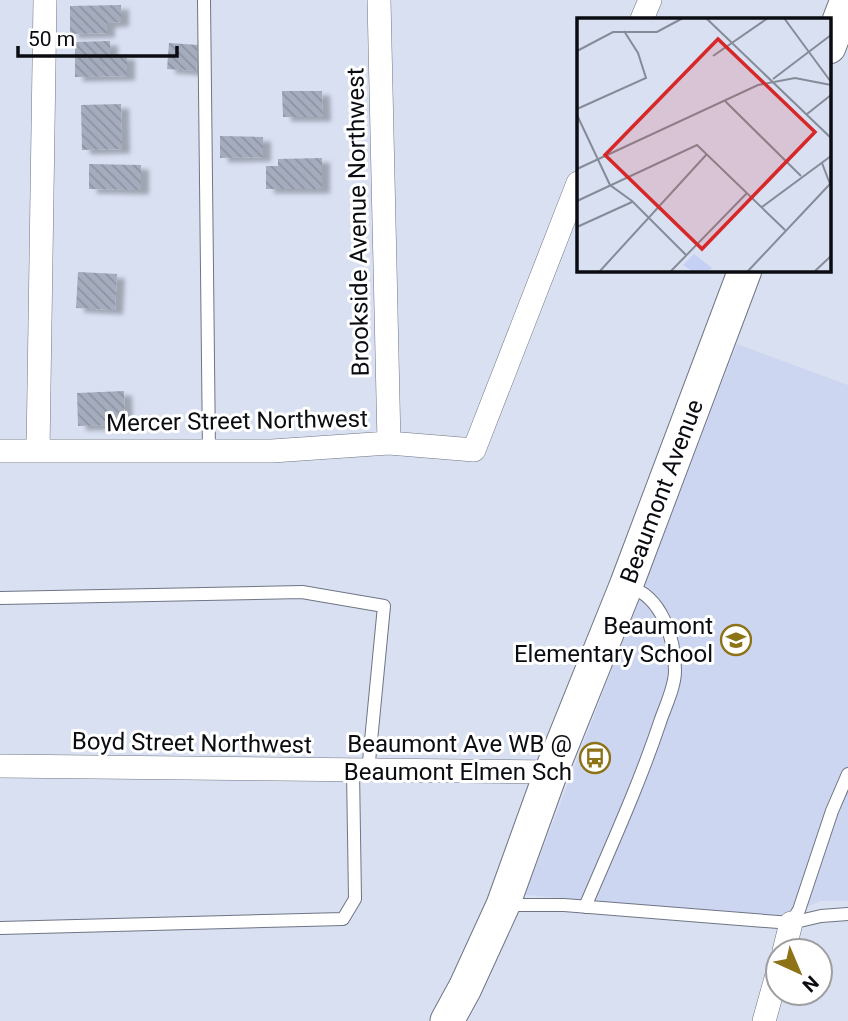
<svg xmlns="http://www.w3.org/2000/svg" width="848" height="1021" viewBox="0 0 848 1021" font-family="Roboto,sans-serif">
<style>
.built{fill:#cdd6f0}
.building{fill:url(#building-back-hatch);filter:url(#shadow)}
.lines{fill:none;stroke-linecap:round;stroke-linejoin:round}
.lane-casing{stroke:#6f7585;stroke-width:14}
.street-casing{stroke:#6f7585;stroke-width:24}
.secondary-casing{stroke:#6f7585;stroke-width:35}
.lane{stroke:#fff;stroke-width:12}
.street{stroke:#fff;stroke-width:23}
.secondary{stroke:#fff;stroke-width:33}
.labels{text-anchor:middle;stroke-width:6;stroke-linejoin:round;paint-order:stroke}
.street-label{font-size:24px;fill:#0a0c12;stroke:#fff}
.poi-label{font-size:24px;fill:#0a0c12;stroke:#fff;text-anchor:end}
.inset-road{fill:none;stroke:#868b98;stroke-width:2}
.view{fill:#d62828;fill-opacity:0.15;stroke:#d62828;stroke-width:3.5}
.inset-edge{fill:none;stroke:#0a0c12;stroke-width:3.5}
</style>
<defs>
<pattern id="building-back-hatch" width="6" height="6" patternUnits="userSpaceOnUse" patternTransform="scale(1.75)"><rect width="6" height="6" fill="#a5acbd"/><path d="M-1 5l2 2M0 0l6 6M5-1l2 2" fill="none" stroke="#8d93a1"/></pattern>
<filter id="shadow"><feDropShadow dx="8" dy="4.5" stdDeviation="2" flood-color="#0004"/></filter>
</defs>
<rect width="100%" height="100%" fill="#d9e0f2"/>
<path class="built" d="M737,344L848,385V901H820L785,917L525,895Z"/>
<path class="building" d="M121,5V22L107,23V33L70,34V6Z
M110,41V55H127V76L75,77V42Z
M169,43L198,45L196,71L167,69Z
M282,91H322L323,117H283Z
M121,104L122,149L82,150L81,105Z
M220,136L263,137V157L220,158Z
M322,158V189H266V166H278V159Z
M89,164L141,165V190L89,189Z
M78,272L117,274L115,310L76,308Z
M124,391L125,425L78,426L77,393Z"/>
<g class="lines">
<g class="lane-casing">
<path id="lane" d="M204,0L209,451
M0,598L302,592L384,606L368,772
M504,905H564L791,923L821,916L848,914
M585,907C611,846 639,785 660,722C665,707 675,687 675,671C675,639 662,596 629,587
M791,923L799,910L832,811L848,774
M0,928L343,919L355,899L353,771"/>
</g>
<g class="street-casing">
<path id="street" d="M379,0L389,443
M642,19L650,0
M0,451H272L389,443L474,450L578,183
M38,451L45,0
M0,766L551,772
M784,951L791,923
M764,1021L778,971"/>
</g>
<g class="secondary-casing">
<g id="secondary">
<path d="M829,47L847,0"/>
<path id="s1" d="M447,1021L465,988L503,905L551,772L626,586L745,270"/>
</g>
</g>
<use href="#lane" class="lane"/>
<use href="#street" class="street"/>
<use href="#secondary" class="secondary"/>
</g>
<defs>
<g id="school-ring" transform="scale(1.575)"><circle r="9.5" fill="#fff" stroke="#8e7216" stroke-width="1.5"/><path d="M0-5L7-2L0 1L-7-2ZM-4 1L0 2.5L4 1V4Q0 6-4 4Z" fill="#8e7216"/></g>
<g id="bus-ring" transform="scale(1.575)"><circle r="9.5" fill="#fff" stroke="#8e7216" stroke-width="1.5"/><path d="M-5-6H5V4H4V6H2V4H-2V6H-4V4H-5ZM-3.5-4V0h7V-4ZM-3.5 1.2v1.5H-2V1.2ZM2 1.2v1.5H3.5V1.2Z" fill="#8e7216"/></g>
</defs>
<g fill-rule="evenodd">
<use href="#school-ring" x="736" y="640"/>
<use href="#bus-ring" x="595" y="758"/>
</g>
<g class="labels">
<g class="street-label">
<text transform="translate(358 222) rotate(-91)" y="8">Brookside Avenue Northwest</text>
<text transform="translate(237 421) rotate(-1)" y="8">Mercer Street Northwest</text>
<text dy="8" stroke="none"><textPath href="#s1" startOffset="572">Beaumont Avenue</textPath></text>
<text transform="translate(192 743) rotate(1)" y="8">Boyd Street Northwest</text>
</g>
<g class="poi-label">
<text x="713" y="634">Beaumont<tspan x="713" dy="28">Elementary School</tspan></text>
<text x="572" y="752">Beaumont Ave WB @<tspan x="572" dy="28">Beaumont Elmen Sch</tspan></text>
</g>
</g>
<g transform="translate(577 18)">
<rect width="254" height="254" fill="#d9e0f2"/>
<path d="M117,236L135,250L132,253H115L106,247Z" fill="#c4d1f4"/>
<path class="inset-road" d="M129,0L254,120M207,0L254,64M0,33L36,14H80L106,0M136,38L191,0M196,61L254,17M147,82L224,158M0,91L69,60L61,35L47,13M230,96L254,77M0,97L33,167L55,183L109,237M245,145L253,166M0,151L181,67L218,60L254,67M0,183L120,127L208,212M185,189L254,138M0,209L55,184M23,253L129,137M94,253L170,175M171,253L253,166M238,253L254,238"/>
<path class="view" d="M141,21L238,114L125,231L28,137Z"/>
<rect width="254" height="254" class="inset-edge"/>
</g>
<g transform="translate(799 972) rotate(136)"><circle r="33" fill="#ffffff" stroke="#9d9ea0" stroke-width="2"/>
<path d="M0-5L12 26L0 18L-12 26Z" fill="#8e7216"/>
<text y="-10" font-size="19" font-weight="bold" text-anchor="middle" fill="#0a0c12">N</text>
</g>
<path d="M18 46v10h159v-10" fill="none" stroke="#0a0c12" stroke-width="3.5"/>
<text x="28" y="46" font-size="21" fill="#0a0c12" stroke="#ffffff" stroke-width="5" paint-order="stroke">50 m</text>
</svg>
